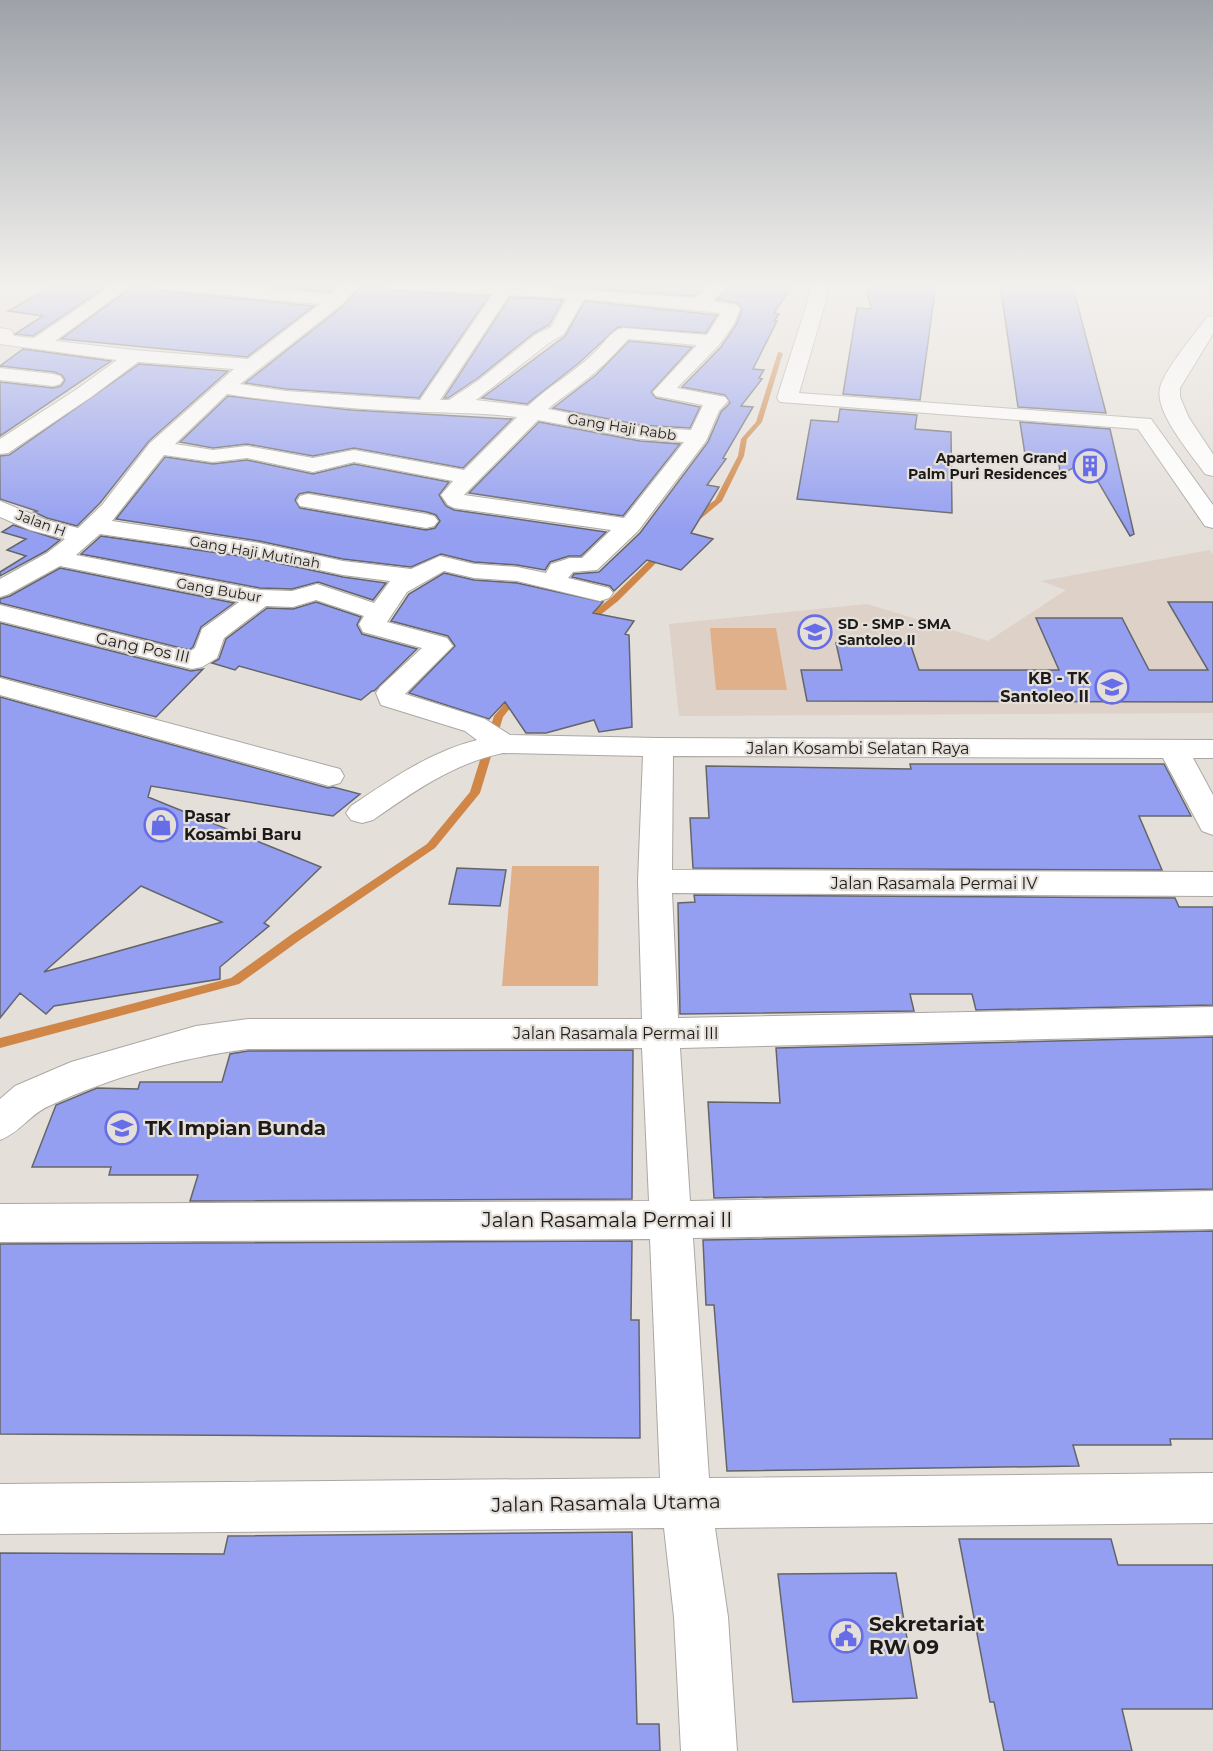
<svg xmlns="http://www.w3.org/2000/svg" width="1213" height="1751" viewBox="0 0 1213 1751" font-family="Montserrat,sans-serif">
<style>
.built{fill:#ddd1c8}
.green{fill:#e0b08b}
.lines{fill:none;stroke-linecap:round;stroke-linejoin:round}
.stream{fill:#cf8647;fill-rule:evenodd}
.building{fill:#949ff1;stroke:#64656a;stroke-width:1.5;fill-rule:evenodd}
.street-casing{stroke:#aca7a3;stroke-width:2}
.street{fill:#fff;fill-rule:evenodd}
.labels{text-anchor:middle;stroke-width:4.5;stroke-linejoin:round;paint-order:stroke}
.far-street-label{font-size:14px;fill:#1d1b1a;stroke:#e5dfda}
.far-poi-label{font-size:14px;font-weight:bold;fill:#1d1b1a;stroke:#e5dfda;text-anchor:end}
.street-label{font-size:16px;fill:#1d1b1a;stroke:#e5dfda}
.poi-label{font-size:16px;font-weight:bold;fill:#1d1b1a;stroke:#e5dfda;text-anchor:end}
.near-poi-label{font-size:20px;font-weight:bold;fill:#1d1b1a;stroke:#e5dfda;text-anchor:start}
.near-street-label{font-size:20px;fill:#1d1b1a;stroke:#e5dfda}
</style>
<rect width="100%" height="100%" fill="#e5dfda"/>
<path class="built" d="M1210,550L1213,555V713L679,716L669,624L867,604L988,641L1066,590L1041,581Z"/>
<path class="green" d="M710,628H776L787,690H716Z
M512,866H599L598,986H502Z"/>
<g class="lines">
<path class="stream" d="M778,352L783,353L762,422L747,439L744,456L722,501L698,521H692V517L715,500L738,456L741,439L756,422Z
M660,550H663L667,552L618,601L589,624H583V620L612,597Z
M516,693L520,696L503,717L480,793L435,848L300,940L239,984L0,1048V1038L231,978L292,934L427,844L470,792L494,716L513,694Z"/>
</g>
<path class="building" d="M55,284H110L33,336L15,334L43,316L8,311Z
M236,284H340L330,292Z
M363,284H385L387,289L395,291L489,296L419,398L286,389L245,383L343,306Z
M515,284H707L695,296Z
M723,284H793L774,313L779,314L774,321H777L753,369L764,370L759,378L762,379L741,406L753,407L723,458L726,459L707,485L719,487L691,533L713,539L681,570L647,560L614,591L610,586L572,577L574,574L599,572L640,533L708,442L721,412L730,403L725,395L682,387L721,347L736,325L742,310L737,303L717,299L727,290Z
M866,284H936L920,400L843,394L857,308L871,309Z
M1000,284H1072L1106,413L1018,407Z
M135,285L153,287L156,290L162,291L314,306L247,357L61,339Z
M510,297L563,300L549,325L534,333L478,378L448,398H444Z
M585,301L717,315L706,333L618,327L580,362L527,404L482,398L565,336Z
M629,341L692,347L651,392L656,398L700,407L690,428L640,425L553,408L596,375Z
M23,349L111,361L0,436V382L53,388L61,386L65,380L62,375L54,372L0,366Z
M139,364L228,371L149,441L100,503L77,526L47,518L34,512L37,511L0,499V456L9,455Z
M228,396L351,410L512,419L463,468L354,448L313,456L247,444L213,448L180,442Z
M840,409L917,415L915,429L951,432L952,513L797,499L811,420L838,422Z
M539,422L640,441L680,444L623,516L469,493Z
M1020,422L1110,429L1134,534L1130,536L1086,461L1060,475L1059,463L1026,461Z
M165,457L213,464L247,460L313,474L354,464L449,482L439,495L446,506L454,510L606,532L581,556H569L550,562L545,570L517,565L474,562L441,554L411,567L343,559L259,541L116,519ZM308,492L427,512L436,515L440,521L435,528L426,530L300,508L295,500L299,494Z
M13,525L60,540L46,551L0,576V572L26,556L7,550L26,539L2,532Z
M101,536L259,559L343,577L386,583L373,600L318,582L292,589L260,588L81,554Z
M60,568L234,603L201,627L193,647L189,650L0,603V599L10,596Z
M444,573L474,580L517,583L603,602L593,613L634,621L625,634L629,635L632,727L599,732L594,720L546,733H526L505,702L489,719L409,693L455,646L448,636L391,621L409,594Z
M316,602L361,617L357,625L362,634L417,649L374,691H372L361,700L239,666L235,670L212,663L219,659L226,639L267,608L293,609Z
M1168,602H1213V702L807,701L801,670H842L836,643H910L919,670H1059L1036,618H1122L1149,670H1208Z
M0,623L191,671L203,669L156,717L0,676Z
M0,697L328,788L333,787L360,794L333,816L151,786L148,797L321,867L264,923L269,926L220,967V979L54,1006L46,1014L20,993L0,1018ZM141,886L222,922L44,972Z
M910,764H1164L1191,816H1139L1162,870L693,868L690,818H709L706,766L911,769Z
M457,868L506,870L500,906L449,904Z
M694,895L1175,898L1179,907H1213V1005L976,1010L972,994H910L914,1011L680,1014L678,903L695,902Z
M1213,1037V1189L714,1198L708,1102L780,1103L776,1048Z
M633,1050L632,1199L190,1201L198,1175H109L111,1167H32L56,1105L97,1088L138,1089L140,1082H222L230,1054L248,1051Z
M1213,1231V1439H1170L1171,1445H1073L1079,1466L727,1471L714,1305H706L703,1240Z
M632,1241L631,1320H639L640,1438L0,1434V1244Z
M632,1532L637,1724H659L660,1751H0V1553L224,1554L228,1536Z
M959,1539H1111L1118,1565H1213V1709H1122L1132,1751H1004L994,1702H990Z
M896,1573L917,1698L793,1702L778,1574Z"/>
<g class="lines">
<g class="street-casing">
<path id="street" d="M114,284H133L55,341L134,350L248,359L320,304L162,289L156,288L154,284H214L331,294L343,284H361L342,304L240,384L286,391L420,400L493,294L395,289L389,288L387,284H486L696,298L710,284H719L725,288L713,301L737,305L740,309L734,324L719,345L677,388L725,397L728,401L719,411L706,441L638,531L597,570L573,572L568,578L609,588L613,593L609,598L600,601L517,581L474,578L444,571L407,592L387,622L447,638L453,646L405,694L485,719L510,735L658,738L1213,740V758H1193L1213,795V835L1202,831L1163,758L673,756L672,870L1213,872V896L672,893L678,1018L1213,1007V1035L680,1048L690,1201L1213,1191V1229L693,1238L709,1478L1213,1473V1523L715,1528L728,1617L737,1751H681L674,1617L664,1528L0,1534V1484L660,1478L650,1239L0,1242V1204L649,1201L642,1048L248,1049C180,1058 111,1077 49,1106C30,1114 21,1132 0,1140V1099L15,1086L71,1062L196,1026L248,1019H642L638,881L643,756L503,753C454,763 413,792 373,820L362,823L351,820L346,813L351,806C391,779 430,752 477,740L465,731L381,705L376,693L380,687L422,648L363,632L359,624L364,616L316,600L293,607L266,606L224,638L217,658L202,667L192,669L0,621V605L189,652L195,648L202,629L239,602L60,566L9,594L0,597V579L47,553L65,539L30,530L0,517V501L46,520L78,528L102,505L150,443L234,369L138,362L91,397L8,453L0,454V439L77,389L117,360L0,344V328L11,330L14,336L34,338ZM509,295L567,298L551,327L535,335L479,380L449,400H440ZM584,299L721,313L707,335L623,328C612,330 606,341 598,349C577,371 550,385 528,406L476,400L549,343L564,334ZM628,339L697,345L653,392L656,396L703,405L691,430L640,427L548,409C559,399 571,392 582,383C599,370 614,355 628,339ZM227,394C293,404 359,410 425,412C456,413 486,413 517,417L464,470L354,450L313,458L247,446L213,450L175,444ZM538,420L640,439L684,442L624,518L464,495ZM164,455L213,462L247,458L313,472L354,462L453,481L441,495L448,505L454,508L611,530L582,558H570L551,564L546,573L517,567L474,564L440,556L411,569L343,561L259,543L112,521ZM100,534L259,557L343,575L390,581L374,603L317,584L292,591L260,590L76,555Z
M809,284H825L827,297L799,393L1151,419L1213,505V528L1205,526L1138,429L780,402L777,398L809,297Z
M1213,316V334L1180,388V397L1189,418L1213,454V476L1205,474C1192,455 1154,412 1160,388C1164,370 1195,334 1207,317Z
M0,368L53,374L60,376L63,380L60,384L53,386L0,380Z
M308,494L426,514L434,516L438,521L434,526L426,528L300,506L297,501L300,496Z
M0,678L340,769L344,776L340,783L329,786L0,695Z"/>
</g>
<use href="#street" class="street"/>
</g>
<linearGradient id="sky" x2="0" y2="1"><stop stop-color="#9ea2a8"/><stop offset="0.54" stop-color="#f3f1ee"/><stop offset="1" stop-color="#f3f1ee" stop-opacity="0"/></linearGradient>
<rect width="1213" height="529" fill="url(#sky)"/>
<defs>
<g id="building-ring" transform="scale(1.725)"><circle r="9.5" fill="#e5dfda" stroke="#676de6" stroke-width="1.5"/><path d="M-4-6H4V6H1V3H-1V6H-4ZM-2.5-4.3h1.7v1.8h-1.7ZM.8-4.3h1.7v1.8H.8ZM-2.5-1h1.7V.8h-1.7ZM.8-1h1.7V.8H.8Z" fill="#676de6"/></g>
<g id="school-ring" transform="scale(1.725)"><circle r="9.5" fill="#e5dfda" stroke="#676de6" stroke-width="1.5"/><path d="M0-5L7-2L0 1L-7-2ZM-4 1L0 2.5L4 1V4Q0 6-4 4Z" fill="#676de6"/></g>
<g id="shop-ring" transform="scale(1.725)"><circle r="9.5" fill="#e5dfda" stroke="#676de6" stroke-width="1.5"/><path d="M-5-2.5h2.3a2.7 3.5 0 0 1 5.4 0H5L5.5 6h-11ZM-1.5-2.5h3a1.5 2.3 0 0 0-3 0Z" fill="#676de6"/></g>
<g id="civic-ring" transform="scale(1.725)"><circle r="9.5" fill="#e5dfda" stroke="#676de6" stroke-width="1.5"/><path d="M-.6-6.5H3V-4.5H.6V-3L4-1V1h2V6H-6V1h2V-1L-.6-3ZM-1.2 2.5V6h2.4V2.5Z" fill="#676de6"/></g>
</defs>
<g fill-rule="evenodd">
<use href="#building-ring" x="1090" y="466"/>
<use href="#school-ring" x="815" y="632"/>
<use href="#school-ring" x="1112" y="687"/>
<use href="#shop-ring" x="161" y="825"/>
<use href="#school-ring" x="122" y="1128"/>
<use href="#civic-ring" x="846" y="1636"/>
</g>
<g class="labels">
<g class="far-street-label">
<text transform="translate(622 427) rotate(9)" y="5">Gang Haji Rabb</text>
<text transform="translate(41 523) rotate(20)" y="5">Jalan H</text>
<text transform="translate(255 552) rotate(10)" y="5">Gang Haji Mutinah</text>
<text transform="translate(219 590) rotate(10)" y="5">Gang Bubur</text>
</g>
<g class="far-poi-label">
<text x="1067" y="463">Apartemen Grand<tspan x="1067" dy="16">Palm Puri Residences</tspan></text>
<text x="838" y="629" text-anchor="start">SD - SMP - SMA<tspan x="838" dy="16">Santoleo II</tspan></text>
</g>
<g class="street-label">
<text transform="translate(143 647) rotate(12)" y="6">Gang Pos III</text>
<text x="858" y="754">Jalan Kosambi Selatan Raya</text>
<text x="934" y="889">Jalan Rasamala Permai IV</text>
<text x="616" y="1039">Jalan Rasamala Permai III</text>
</g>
<g class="poi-label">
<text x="1089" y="684">KB - TK<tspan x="1089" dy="18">Santoleo II</tspan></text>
<text x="184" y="822" text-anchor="start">Pasar<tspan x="184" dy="18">Kosambi Baru</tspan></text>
</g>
<g class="near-poi-label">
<text x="145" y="1135">TK Impian Bunda</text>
<text x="869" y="1631">Sekretariat<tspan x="869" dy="23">RW 09</tspan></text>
</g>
<g class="near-street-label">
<text x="607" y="1227">Jalan Rasamala Permai II</text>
<text transform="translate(606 1503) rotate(-1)" y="7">Jalan Rasamala Utama</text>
</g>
</g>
</svg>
